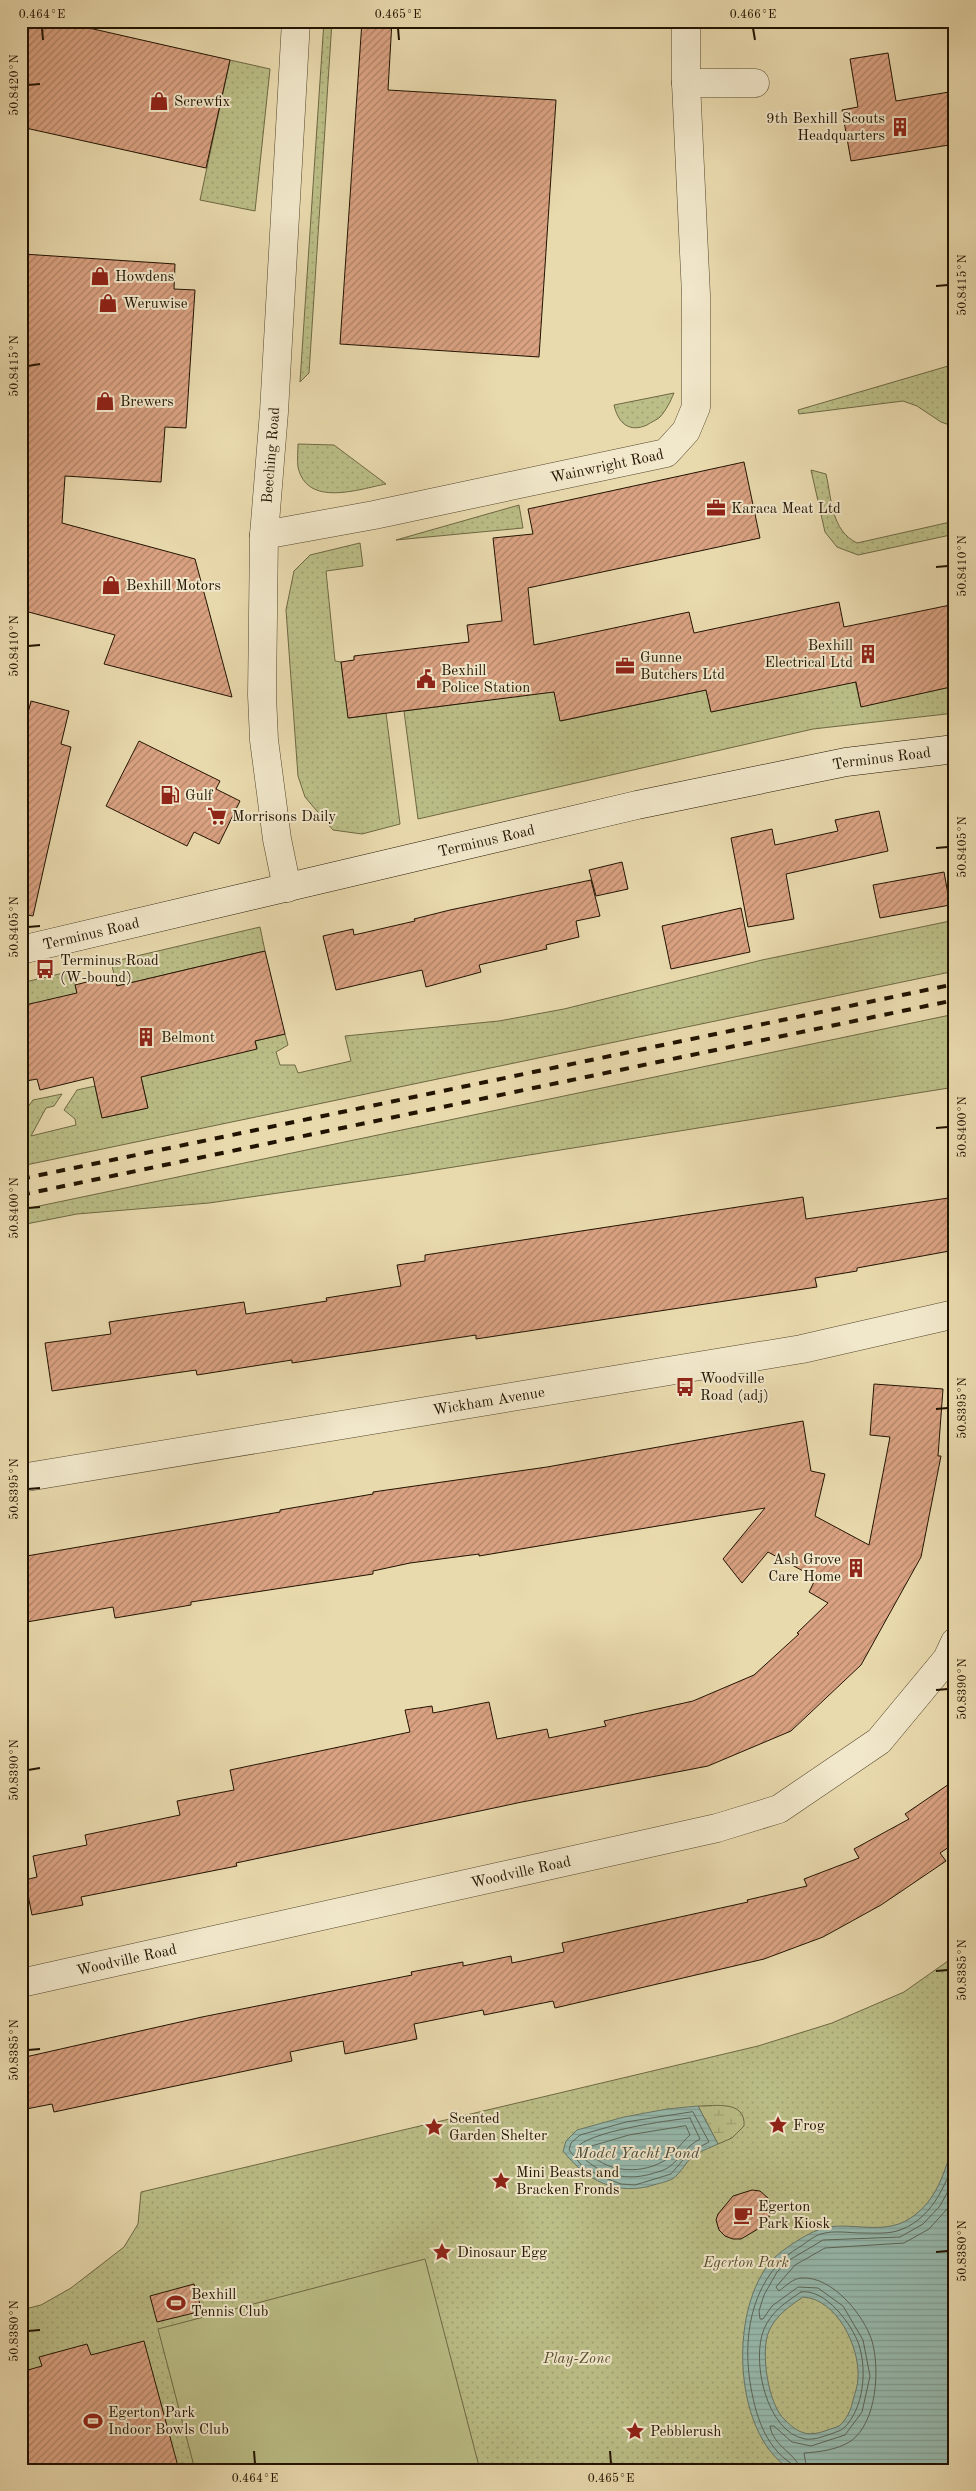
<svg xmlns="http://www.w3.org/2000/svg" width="976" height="2491" viewBox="0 0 976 2491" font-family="'Old Standard TT',serif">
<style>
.grass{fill:url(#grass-dots);stroke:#6e6844}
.wetland{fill:url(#wetland-marsh);stroke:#6e6844}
.pitch{fill:#bbbe87;stroke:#6e6844}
.water{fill:url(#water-rules);stroke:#687769;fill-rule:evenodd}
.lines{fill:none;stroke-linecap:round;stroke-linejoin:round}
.shore{stroke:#5c6658;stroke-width:1}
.building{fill:url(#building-hatch);stroke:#211301}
.minor-casing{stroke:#53452c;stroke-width:29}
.tertiary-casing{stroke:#53452c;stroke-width:29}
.secondary-casing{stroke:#211301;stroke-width:29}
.minor{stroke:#f1e7ca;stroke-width:28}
.tertiary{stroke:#f1e7ca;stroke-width:28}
.secondary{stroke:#f1e7ca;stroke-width:28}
.rail{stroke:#211301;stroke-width:4;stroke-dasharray:9 9;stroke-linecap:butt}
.ticks{fill:none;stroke:#211301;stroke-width:2}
.labels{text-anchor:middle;stroke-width:4;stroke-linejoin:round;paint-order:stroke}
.poi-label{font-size:15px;fill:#211301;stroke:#f1e7ca;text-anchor:start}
.street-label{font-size:15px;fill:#211301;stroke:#f1e7ca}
.park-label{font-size:15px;font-style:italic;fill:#574f30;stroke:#f1e7ca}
.water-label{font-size:16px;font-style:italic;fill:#4a4d3e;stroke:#f1e7ca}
.neatline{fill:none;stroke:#211301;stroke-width:2}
.ticks-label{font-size:12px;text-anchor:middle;fill:#211301}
</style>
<defs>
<pattern id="grass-dots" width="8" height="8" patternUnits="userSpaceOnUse" patternTransform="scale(1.25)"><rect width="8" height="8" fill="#bbbe87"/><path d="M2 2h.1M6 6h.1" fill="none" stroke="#a0a273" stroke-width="1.8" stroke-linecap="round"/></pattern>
<pattern id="wetland-marsh" width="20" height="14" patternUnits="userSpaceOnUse" patternTransform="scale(1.25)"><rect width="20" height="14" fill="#bbbe87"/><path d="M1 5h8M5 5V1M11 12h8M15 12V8" fill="none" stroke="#a0a273"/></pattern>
<pattern id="water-rules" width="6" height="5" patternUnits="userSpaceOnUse" patternTransform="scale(1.25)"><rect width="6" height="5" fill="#97baae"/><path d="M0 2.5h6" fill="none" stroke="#829f94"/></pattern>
<pattern id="building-hatch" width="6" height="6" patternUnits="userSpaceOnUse" patternTransform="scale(1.25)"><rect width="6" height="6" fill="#daa282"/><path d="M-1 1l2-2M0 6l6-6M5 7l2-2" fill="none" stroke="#b08368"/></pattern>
</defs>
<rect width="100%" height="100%" fill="#e9daae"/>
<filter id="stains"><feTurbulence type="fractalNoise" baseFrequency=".004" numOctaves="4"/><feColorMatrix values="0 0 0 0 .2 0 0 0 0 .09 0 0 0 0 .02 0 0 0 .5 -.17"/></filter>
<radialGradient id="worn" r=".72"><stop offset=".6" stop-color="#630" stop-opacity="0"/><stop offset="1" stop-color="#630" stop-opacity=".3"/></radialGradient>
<path class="grass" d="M324,21H332L309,373L300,382Z
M230,60L270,69L255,211L200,200Z
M955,364V427L941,422L917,406L903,401L799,414L798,410Z
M674,393C670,402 667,409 660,417C657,420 651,422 647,425C629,433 618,423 614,405Z
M298,444L334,445L386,484C359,489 307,508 298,467C297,460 298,451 298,444Z
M811,470L826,474C832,500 831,530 857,543L955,521V534L858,555L837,547L825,532Z
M519,505L523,528L396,540Z
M360,543L363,566L326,571L335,661L341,662L349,718L386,713L400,824L362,834L333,830L305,797L298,776L286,610L294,571L310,555Z
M543,643L561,721L706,690L711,712L855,681L861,706L955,686V713L813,729L418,819L404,711L511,697L506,651Z
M955,920V971L21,1166V1116L33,1100L62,1094L54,1106L46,1108L31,1136L76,1125L75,1119L64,1110L77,1090L95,1086L102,1118L148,1108L141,1077L257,1048L255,1041L285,1034L288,1045L276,1052L280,1065H295L298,1073L351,1061L345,1036L499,1021L564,1009L762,960Z
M260,927L265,951L117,986L111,962Z
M72,971L77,993L21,1021V983Z
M955,1014V1087L410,1174L209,1203L77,1214L21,1225V1210L25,1209Z
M955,1956V2470H21V2310L41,2305L71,2288L124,2247L138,2224L141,2192L758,2046L832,2023L904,1992Z"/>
<path class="wetland" d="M698,2106C715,2106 746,2100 744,2126L732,2138L718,2144Z"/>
<path class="pitch" d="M425,2259L480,2470H195L158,2329Z"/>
<path class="water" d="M698,2106L718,2144C710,2148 700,2151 693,2156C686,2162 682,2171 675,2177C671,2181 660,2183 654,2185C616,2196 587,2181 563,2151L566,2141L577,2130L624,2117L667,2109Z
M955,2138V2470H792C729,2436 726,2288 785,2249C795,2242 807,2234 818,2230C848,2218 886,2240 916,2214C940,2195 946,2166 955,2138ZM803,2297C837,2299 860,2347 858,2378C858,2385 855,2393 853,2400C852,2408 846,2421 839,2426C835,2428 829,2429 825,2431C807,2437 798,2433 785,2420C768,2405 760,2351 769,2331C776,2315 790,2306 803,2297Z"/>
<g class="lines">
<path class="shore" d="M693,2112L709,2142L690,2152L671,2174L635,2185L621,2184L600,2176L583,2167L569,2150L571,2143L580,2135L626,2122Z
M690,2118L700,2139C686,2146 681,2158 669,2167C664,2171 656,2172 651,2174C623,2182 593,2173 576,2149C584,2132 670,2120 690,2118Z
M686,2126L690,2135C681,2143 672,2157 662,2162C638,2175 604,2172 587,2150L588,2147L629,2135Z
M801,2292C825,2288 852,2324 859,2345C867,2370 864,2408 844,2428C841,2431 835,2432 831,2434C821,2437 815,2440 805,2439C766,2432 751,2360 764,2329C771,2312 786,2302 801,2292Z
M793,2470L792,2464C764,2446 755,2413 750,2382C742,2331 754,2273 801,2246C807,2242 814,2236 821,2234C833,2230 849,2233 863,2233C873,2233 887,2234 897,2231C930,2221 946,2187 955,2156
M800,2470C799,2455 773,2447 770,2426H774L792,2442L811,2446L845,2435L862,2412L870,2376L863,2340L843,2306L818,2288L798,2287L772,2306L763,2319H760L759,2311L764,2295L777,2272L791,2259L823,2240L900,2237L923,2224L940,2206L955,2178
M807,2470L804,2453C819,2452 837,2450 851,2441C877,2422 880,2369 872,2341C864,2315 832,2276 802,2278C793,2278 786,2286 779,2291L776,2287L795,2265L825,2248L904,2243L929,2229L947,2209L955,2196"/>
</g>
<path class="building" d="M21,21H58L230,60L206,168L21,127Z
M362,21H392L388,90L556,100L539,357L340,344Z
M888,53L896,101L955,91V144L851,161L842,110L858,107L850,59Z
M23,254L175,264L174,289L195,290L186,428L165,427L161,482L65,476L62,523L195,559L232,697L104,664L115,635L21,610Z
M744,462L760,538L528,588L534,645L689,612L694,633L839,602L844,627L955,604V686L861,707L856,682L711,712L706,690L560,721L554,692L348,718L341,662L354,660V656L469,642L467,625L502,621L493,538L533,534L528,509Z
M31,701L69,711L61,744L71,747L33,916L21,914V725H25Z
M139,741L220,781L216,789L240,801L219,844L194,832L187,846L106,806Z
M879,811L888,851L786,874L794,919L748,927L731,838L772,829L775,845L838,831L835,820Z
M622,862L628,889L596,896L589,870Z
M944,872L950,905L880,918L873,885Z
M591,880L600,916L576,921L579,937L546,945L547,949L479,965L481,972L426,987L422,970L336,990L323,936L353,929L354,935L415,921L414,919L450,910Z
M741,908L750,952L671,969L662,926Z
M265,951L285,1034L255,1041L257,1049L141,1077L148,1108L102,1118L93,1077L40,1090L37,1079L21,1082V1006L77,993L75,985L114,975L117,986Z
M803,1197L806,1219L955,1197V1250L857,1268V1271L815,1278L817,1287L476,1339V1335L292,1363V1360L197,1375L196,1370L52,1391L45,1343L111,1334L109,1322L244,1302L246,1314L327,1301L326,1298L401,1286L397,1265L425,1261V1255Z
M874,1384L943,1389L938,1456H941L921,1557L861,1665L791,1731L708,1766L522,1802L236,1863L237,1866L81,1897L83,1905L32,1915L25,1880L37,1877L33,1856L87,1845L85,1835L180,1815L177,1801L234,1790L230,1770L410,1732L405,1710L432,1706L433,1713L489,1702L497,1739L547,1729L549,1738L606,1726L604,1721L693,1701L754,1675L799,1634L797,1633L828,1603L809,1592L816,1578L768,1552L742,1583L723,1559L765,1508L479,1556V1554L410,1563L373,1571V1574L191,1602V1605L115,1618L113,1607L21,1623V1557L280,1512V1510L373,1494V1492L547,1467L803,1421L811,1471L825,1474L815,1516L869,1545L890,1437L870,1435Z
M955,1780V1843L940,1853L946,1861L881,1905L823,1937L764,1959L555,2008L553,2001L484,2015L483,2010L414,2024L417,2039L345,2054L343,2041L290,2052L292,2061L54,2112L52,2104L21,2110V2058L202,2017L412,1975L411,1972L463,1962V1966L511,1956L512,1963L564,1952L562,1943L748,1902L747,1900L807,1886L804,1879L859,1858L854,1849L909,1819L905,1814Z
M752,2190L760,2191L768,2198L771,2207L769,2217L763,2226L741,2239H733L725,2236L719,2230L716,2220L718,2214L733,2196Z
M194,2284L202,2311L157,2322L150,2296Z
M144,2341L179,2470H21V2372L42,2366L39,2357L87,2344L91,2355Z"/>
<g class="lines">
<g class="minor-casing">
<g id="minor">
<path d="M686,83H755"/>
<path id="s1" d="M264,535L374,515L666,453L686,431L696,407V295L686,83V21"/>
<path id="s2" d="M287,888L277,839L264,740L262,695L264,535L274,412L296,21"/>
<path id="s3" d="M21,1983L717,1828L779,1809L879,1741L947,1659L955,1642"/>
</g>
</g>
<g class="tertiary-casing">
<g id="tertiary">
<path id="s4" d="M21,1478L802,1349L955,1314"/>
</g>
</g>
<g class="secondary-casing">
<g id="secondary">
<path id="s5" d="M21,950L637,805L846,762L955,749"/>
</g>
</g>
<use href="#minor" class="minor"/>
<use href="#tertiary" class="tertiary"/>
<use href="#secondary" class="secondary"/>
<path class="rail" d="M21,1179L955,984
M21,1195L955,1000"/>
</g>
<path class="ticks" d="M42,28L43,40M398,28L399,40M753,28L755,40M28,85L40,84M936,286L948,285M28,366L40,364M936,567L948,566M28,646L40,645M936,848L948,847M28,927L40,926M936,1128L948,1127M28,1208L40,1207M936,1409L948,1408M28,1489L40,1488M936,1690L948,1689M28,1770L40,1768M936,1971L948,1970M28,2050L40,2049M936,2252L948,2251M28,2331L40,2330M254,2451L255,2464M610,2451L611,2464"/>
<defs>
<g id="shop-bare" transform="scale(1.5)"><path d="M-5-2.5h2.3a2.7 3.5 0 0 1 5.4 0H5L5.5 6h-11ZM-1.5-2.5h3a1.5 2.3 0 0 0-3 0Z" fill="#8f2418" stroke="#f1e7ca" stroke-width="2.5" paint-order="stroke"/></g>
<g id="building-bare" transform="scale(1.5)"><path d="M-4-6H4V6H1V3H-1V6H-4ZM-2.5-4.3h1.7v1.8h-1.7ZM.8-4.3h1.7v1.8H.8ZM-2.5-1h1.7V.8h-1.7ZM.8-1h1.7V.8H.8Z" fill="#8f2418" stroke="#f1e7ca" stroke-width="2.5" paint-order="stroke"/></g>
<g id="office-bare" transform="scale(1.5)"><path d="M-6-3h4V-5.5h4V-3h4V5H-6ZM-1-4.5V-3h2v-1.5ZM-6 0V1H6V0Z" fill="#8f2418" stroke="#f1e7ca" stroke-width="2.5" paint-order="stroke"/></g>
<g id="civic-bare" transform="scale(1.5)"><path d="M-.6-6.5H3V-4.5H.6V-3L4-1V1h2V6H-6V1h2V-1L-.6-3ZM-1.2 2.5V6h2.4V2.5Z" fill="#8f2418" stroke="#f1e7ca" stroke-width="2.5" paint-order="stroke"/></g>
<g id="fuel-bare" transform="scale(1.5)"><path d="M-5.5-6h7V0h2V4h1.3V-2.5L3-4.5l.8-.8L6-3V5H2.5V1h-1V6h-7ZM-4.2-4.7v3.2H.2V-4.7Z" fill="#8f2418" stroke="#f1e7ca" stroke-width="2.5" paint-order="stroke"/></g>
<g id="supermarket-bare" transform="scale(1.5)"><path d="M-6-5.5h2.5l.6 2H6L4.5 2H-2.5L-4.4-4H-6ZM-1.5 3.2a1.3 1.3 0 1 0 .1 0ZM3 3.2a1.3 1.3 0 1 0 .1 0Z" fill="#8f2418" stroke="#f1e7ca" stroke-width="2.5" paint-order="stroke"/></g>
<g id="bus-bare" transform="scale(1.5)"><path d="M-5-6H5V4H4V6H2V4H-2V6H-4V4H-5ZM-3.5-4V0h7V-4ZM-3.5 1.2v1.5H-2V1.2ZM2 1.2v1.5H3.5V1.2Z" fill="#8f2418" stroke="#f1e7ca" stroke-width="2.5" paint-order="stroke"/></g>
<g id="sight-bare" transform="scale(1.5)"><path d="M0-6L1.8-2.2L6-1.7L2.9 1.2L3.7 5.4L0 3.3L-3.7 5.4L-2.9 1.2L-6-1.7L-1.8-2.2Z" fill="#8f2418" stroke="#f1e7ca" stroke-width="2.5" paint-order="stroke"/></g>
<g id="cafe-bare" transform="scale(1.5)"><path d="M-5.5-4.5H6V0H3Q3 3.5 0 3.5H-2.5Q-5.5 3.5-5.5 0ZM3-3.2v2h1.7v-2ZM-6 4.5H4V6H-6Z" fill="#8f2418" stroke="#f1e7ca" stroke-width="2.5" paint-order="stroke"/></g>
<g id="stadium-bare" transform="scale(1.5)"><path d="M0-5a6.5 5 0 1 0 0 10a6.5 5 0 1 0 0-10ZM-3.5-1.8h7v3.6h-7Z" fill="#8f2418" stroke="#f1e7ca" stroke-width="2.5" paint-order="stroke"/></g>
</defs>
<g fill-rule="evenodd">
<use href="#shop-bare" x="159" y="101"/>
<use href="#building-bare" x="900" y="127"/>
<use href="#shop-bare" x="100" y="276"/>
<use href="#shop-bare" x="108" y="303"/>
<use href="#shop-bare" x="105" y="401"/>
<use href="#office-bare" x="716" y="508"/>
<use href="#shop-bare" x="111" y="585"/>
<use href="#building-bare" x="868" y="654"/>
<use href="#office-bare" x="625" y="666"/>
<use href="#civic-bare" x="426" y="679"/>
<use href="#fuel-bare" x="170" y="795"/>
<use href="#supermarket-bare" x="217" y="816"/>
<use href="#bus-bare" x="45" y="969"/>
<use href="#building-bare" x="146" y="1037"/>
<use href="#bus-bare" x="685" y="1387"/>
<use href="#building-bare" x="856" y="1568"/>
<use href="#sight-bare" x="778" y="2125"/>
<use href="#sight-bare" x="434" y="2127"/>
<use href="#sight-bare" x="501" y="2181"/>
<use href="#cafe-bare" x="743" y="2215"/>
<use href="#sight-bare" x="442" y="2252"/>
<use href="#stadium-bare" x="176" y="2303"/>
<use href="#stadium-bare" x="93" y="2421"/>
<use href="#sight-bare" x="635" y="2431"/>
</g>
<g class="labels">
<g class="poi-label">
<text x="174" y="106">Screwfix</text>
<text x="885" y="123" text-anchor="end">9th Bexhill Scouts<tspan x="885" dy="17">Headquarters</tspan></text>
<text x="115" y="281">Howdens</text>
<text x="123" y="308">Weruwise</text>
<text x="120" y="406">Brewers</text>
<text x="731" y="513">Karaca Meat Ltd</text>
<text x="126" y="590">Bexhill Motors</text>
<text x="853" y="650" text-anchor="end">Bexhill<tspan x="853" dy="17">Electrical Ltd</tspan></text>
<text x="640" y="662">Gunne<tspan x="640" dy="17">Butchers Ltd</tspan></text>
<text x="441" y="675">Bexhill<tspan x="441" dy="17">Police Station</tspan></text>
<text x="185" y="800">Gulf</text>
<text x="232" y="821">Morrisons Daily</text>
<text x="60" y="965">Terminus Road<tspan x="60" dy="17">(W-bound)</tspan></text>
<text x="161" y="1042">Belmont</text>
<text x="700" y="1383">Woodville<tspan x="700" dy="17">Road (adj)</tspan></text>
<text x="841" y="1564" text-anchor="end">Ash Grove<tspan x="841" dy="17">Care Home</tspan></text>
<text x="449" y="2123">Scented<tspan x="449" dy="17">Garden Shelter</tspan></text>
<text x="793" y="2130">Frog</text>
<text x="516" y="2177">Mini Beasts and<tspan x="516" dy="17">Bracken Fronds</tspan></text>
<text x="758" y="2211">Egerton<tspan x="758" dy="17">Park Kiosk</tspan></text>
<text x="457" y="2257">Dinosaur Egg</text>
<text x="191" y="2299">Bexhill<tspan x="191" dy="17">Tennis Club</tspan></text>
<text x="108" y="2417">Egerton Park<tspan x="108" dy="17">Indoor Bowls Club</tspan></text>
<text x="650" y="2436">Pebblerush</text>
</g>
<g class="street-label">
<text dy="5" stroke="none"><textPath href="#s2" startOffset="435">Beeching Road</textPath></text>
<text dy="5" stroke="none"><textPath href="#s1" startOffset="350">Wainwright Road</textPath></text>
<text dy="5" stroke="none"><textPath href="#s5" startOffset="882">Terminus Road</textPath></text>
<text dy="5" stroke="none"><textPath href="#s5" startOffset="478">Terminus Road</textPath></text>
<text dy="5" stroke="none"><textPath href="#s5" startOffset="72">Terminus Road</textPath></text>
<text dy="5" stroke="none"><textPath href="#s4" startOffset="474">Wickham Avenue</textPath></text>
<text dy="5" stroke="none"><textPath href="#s3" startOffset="512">Woodville Road</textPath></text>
<text dy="5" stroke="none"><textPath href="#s3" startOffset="108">Woodville Road</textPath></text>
</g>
<g class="park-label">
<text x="746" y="2267">Egerton Park</text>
<text x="577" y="2363">Play-Zone</text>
</g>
<g class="water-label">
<text x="637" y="2158">Model Yacht Pond</text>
</g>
</g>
<rect width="976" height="2491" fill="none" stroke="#e9daae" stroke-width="55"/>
<rect x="28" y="28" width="920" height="2436" class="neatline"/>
<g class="ticks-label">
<text x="42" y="18">0.464°E</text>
<text x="398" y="18">0.465°E</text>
<text x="753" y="18">0.466°E</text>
<text transform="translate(14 85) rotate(-90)" y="4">50.8420°N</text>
<text transform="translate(962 285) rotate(-90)" y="4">50.8415°N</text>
<text transform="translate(14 366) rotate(-90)" y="4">50.8415°N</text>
<text transform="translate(962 566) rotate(-90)" y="4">50.8410°N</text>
<text transform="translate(14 646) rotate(-90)" y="4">50.8410°N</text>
<text transform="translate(962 847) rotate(-90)" y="4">50.8405°N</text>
<text transform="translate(14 927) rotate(-90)" y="4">50.8405°N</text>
<text transform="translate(962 1127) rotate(-90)" y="4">50.8400°N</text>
<text transform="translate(14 1208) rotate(-90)" y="4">50.8400°N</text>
<text transform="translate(962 1408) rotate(-90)" y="4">50.8395°N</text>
<text transform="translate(14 1489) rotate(-90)" y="4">50.8395°N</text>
<text transform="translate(962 1689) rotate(-90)" y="4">50.8390°N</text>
<text transform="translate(14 1770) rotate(-90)" y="4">50.8390°N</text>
<text transform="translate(962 1970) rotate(-90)" y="4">50.8385°N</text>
<text transform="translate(14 2050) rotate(-90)" y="4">50.8385°N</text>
<text transform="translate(962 2251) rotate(-90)" y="4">50.8380°N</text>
<text transform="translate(14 2331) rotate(-90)" y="4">50.8380°N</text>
<text x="255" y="2482">0.464°E</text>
<text x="611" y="2482">0.465°E</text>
</g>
<rect width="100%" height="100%" filter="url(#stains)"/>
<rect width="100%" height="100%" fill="url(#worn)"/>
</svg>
